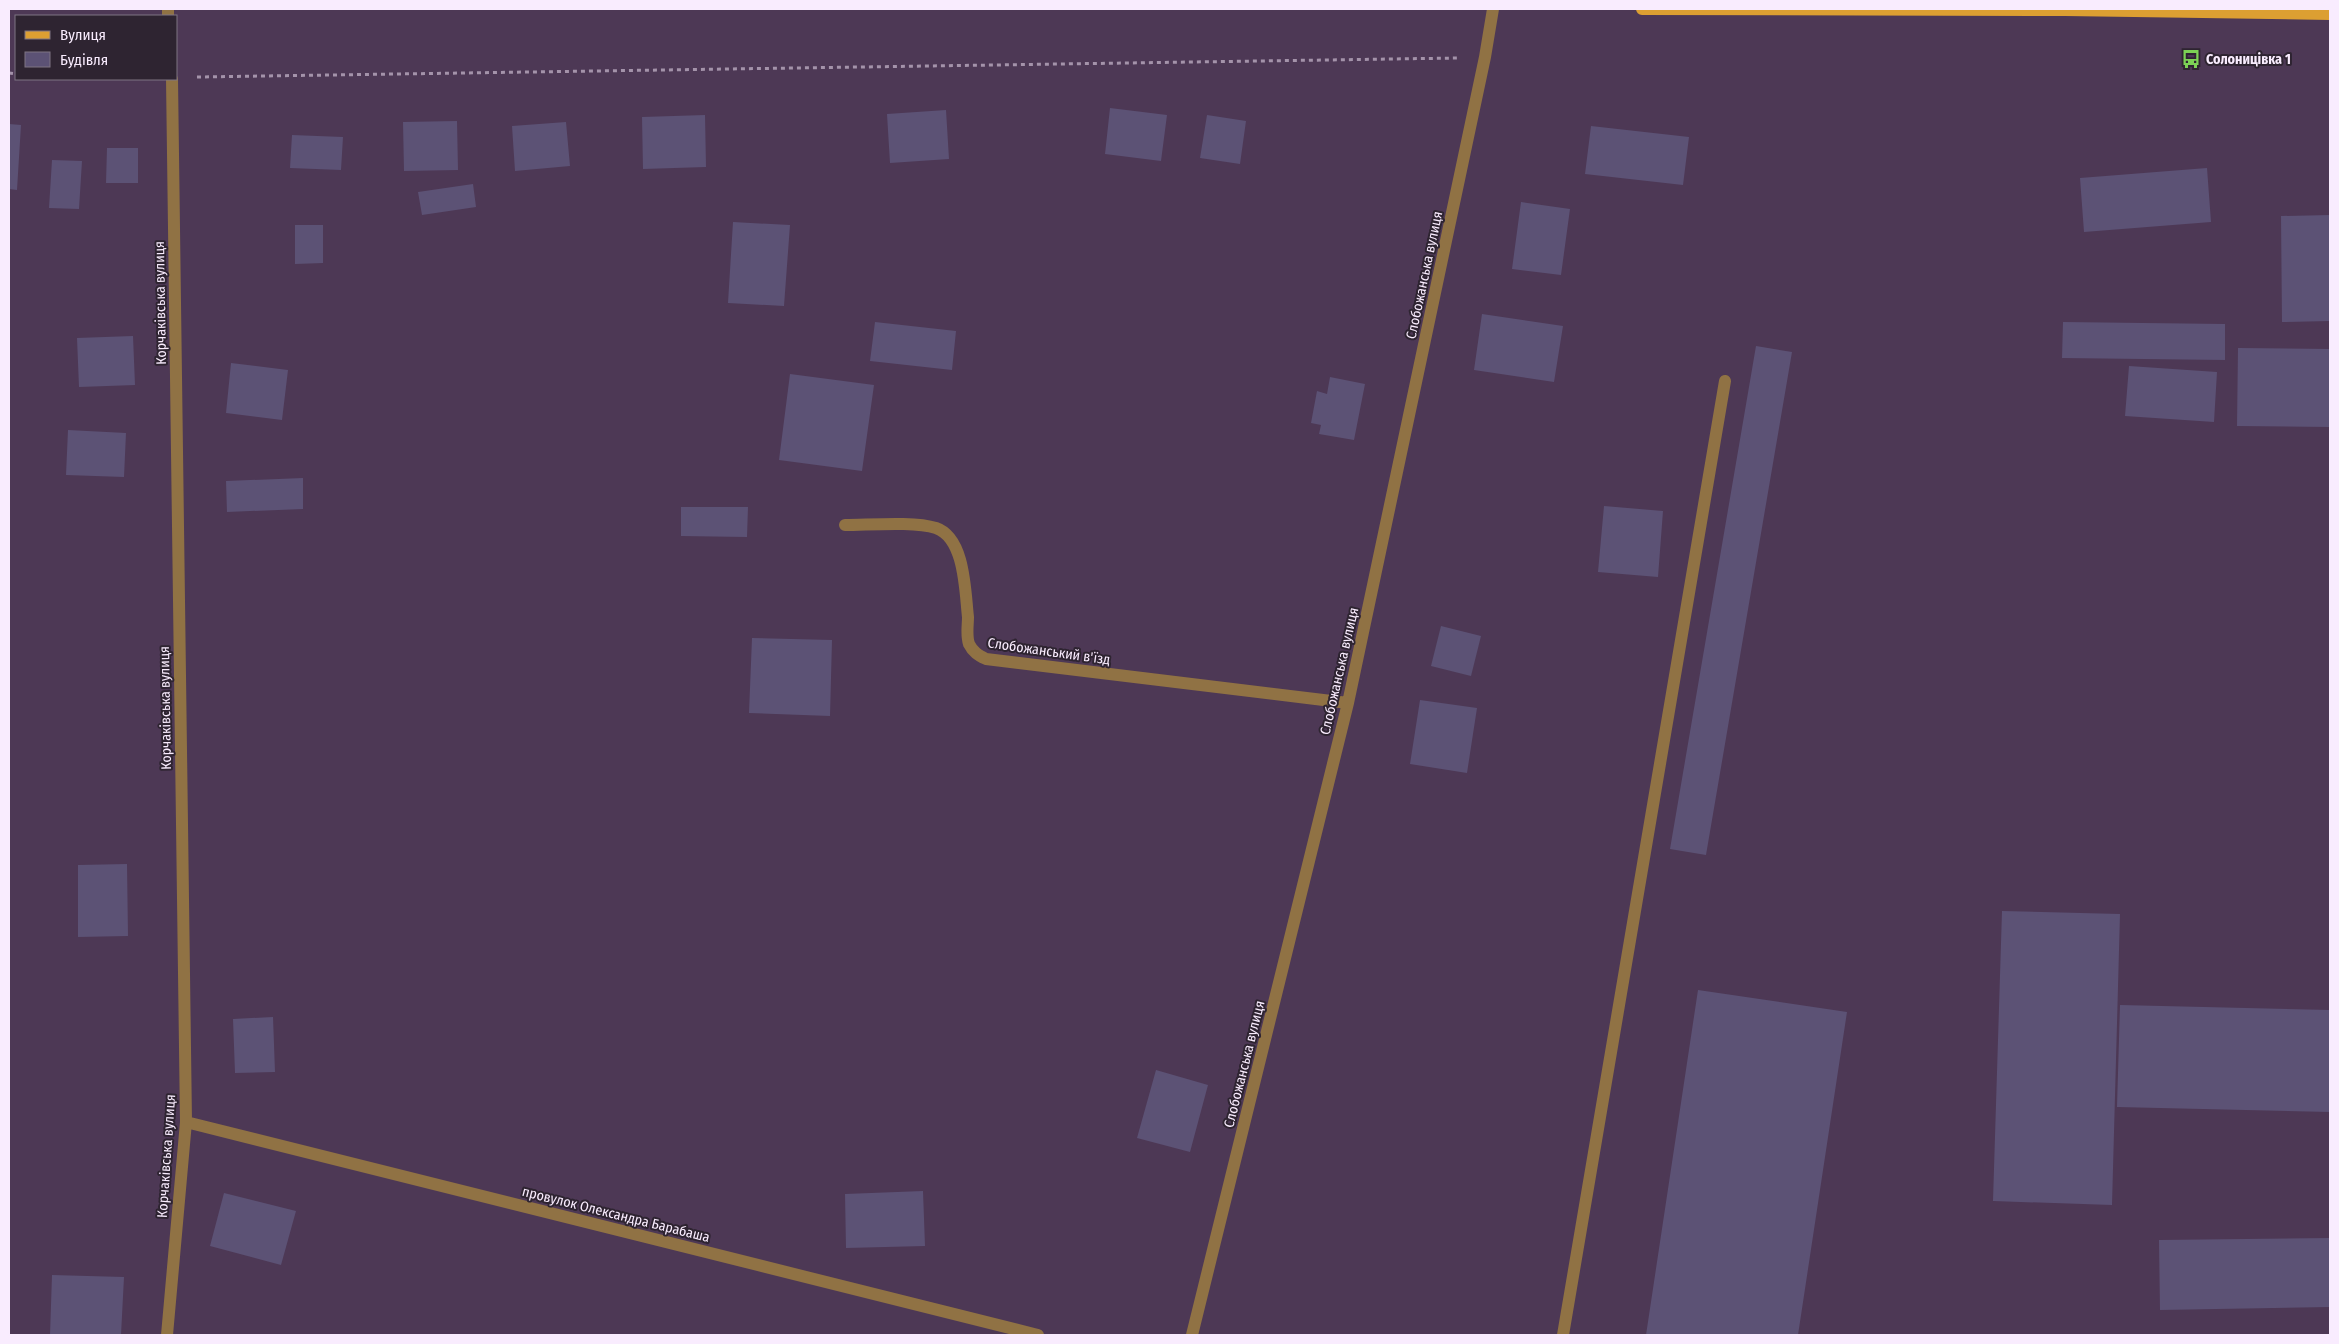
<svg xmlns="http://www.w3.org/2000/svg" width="2339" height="1344" viewBox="0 0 2339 1344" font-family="'Fira Sans Condensed',sans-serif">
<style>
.building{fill:#5c5275}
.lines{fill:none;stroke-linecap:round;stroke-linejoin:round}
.path{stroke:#a493aa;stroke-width:3;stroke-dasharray:4 4;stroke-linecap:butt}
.minor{stroke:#907244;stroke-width:12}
.major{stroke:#dc9f32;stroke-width:12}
.labels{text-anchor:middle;stroke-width:4;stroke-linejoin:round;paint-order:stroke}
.poi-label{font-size:14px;font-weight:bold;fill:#f9ecfe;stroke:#2e2431;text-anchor:start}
.street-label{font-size:14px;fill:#f9ecfe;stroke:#2e2431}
</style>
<rect width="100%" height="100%" fill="#4d3855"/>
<path class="building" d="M1110,108L1167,115L1161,161L1105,154Z
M946,110L949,159L890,163L887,114Z
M705,115L706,167L643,169L642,117Z
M1207,115L1246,121L1240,164L1200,158Z
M457,121L458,170L404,171L403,122Z
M566,122L570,166L515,171L512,126Z
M9,124L21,125L17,190L9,189Z
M1591,126L1689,137L1683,185L1585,174Z
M292,135L343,137L341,170L290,168Z
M107,148H138V183H106Z
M52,160L82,161L79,209L49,208Z
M2207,168L2211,222L2084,232L2080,178Z
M473,184L476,207L422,215L418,192Z
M1521,202L1570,209L1561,275L1512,269Z
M2330,215V321L2282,322L2281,216Z
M733,222L790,225L784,306L728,303Z
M295,225H323V263L295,264Z
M1482,314L1563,326L1554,382L1474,370Z
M875,322L956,331L952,370L870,361Z
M2063,322L2225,324V360L2062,358Z
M133,336L135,385L79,387L77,338Z
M1756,346L1792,352L1706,855L1670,849Z
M2238,348L2330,349V427L2237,426Z
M231,363L288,370L282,420L226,413Z
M2129,366L2217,372L2214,422L2125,416Z
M790,374L874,385L862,471L779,460Z
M1330,377L1365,384L1354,440L1319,434L1321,425L1311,423L1317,391L1327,394Z
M68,430L126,433L124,477L66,475Z
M303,478V509L227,512L226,481Z
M1604,506L1663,511L1658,577L1598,572Z
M681,507H748L747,537L681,536Z
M1441,626L1481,636L1471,676L1431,666Z
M752,638L832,640L830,716L749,713Z
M1420,700L1477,708L1467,773L1410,764Z
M127,864L128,936L78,937V865Z
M2002,911L2120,914L2112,1205L1993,1201Z
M1698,990L1847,1012L1798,1335H1646Z
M2120,1005L2330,1010V1112L2117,1107Z
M273,1017L275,1072L235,1073L233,1019Z
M1156,1070L1208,1085L1190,1152L1137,1138Z
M923,1191L925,1246L846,1248L845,1194Z
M224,1193L296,1211L281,1265L210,1246Z
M2330,1238V1307L2160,1310L2159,1240Z
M52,1275L124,1277L121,1335H50Z"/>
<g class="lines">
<path class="path" d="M9,73L16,74
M197,77L1458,58"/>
<path class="minor" d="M168,9V16
M845,525C869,525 914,521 936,528C965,538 965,591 968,617C968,626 966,635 969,644C973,652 978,655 986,659L1348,703
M186,1122L1038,1335
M167,1335L186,1122L172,79
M1192,1335L1348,703L1485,57L1493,9
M1563,1335L1725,381"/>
<path class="major" d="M1642,9L2065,10L2330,14"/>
</g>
<defs>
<g id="bus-bare" transform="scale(1.5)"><path d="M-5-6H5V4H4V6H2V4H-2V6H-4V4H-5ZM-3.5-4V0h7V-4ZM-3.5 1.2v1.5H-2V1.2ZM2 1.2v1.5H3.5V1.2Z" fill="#7cd155" stroke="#2e2431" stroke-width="2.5" paint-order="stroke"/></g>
</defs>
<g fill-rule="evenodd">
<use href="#bus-bare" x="2191" y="59"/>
</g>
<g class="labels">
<g class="poi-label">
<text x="2206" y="64">Солоницівка 1</text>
</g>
<g class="street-label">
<text transform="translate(1424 275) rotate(-78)" y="5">Слобожанська вулиця</text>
<text transform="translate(160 303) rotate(-91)" y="5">Корчаківська вулиця</text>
<text transform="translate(1049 651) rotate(8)" y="5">Слобожанський в'їзд</text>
<text transform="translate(1339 671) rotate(-77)" y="5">Слобожанська вулиця</text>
<text transform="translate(165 708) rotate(-91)" y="5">Корчаківська вулиця</text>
<text transform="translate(1244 1064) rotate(-76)" y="5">Слобожанська вулиця</text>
<text transform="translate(166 1156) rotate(-86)" y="5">Корчаківська вулиця</text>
<text transform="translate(616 1214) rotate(14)" y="5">провулок Олександра Барабаша</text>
</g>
</g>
<rect width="2339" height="1344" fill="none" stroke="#f9ecfe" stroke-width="20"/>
<rect x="15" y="15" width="162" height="65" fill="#2e2431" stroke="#7f7483"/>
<rect x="25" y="31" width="25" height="8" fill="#dc9f32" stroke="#7f7483"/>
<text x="60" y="40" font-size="15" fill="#f9ecfe">Вулиця</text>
<rect x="25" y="52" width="25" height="15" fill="#5c5275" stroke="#7f7483"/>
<text x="60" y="65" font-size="15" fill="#f9ecfe">Будівля</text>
</svg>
